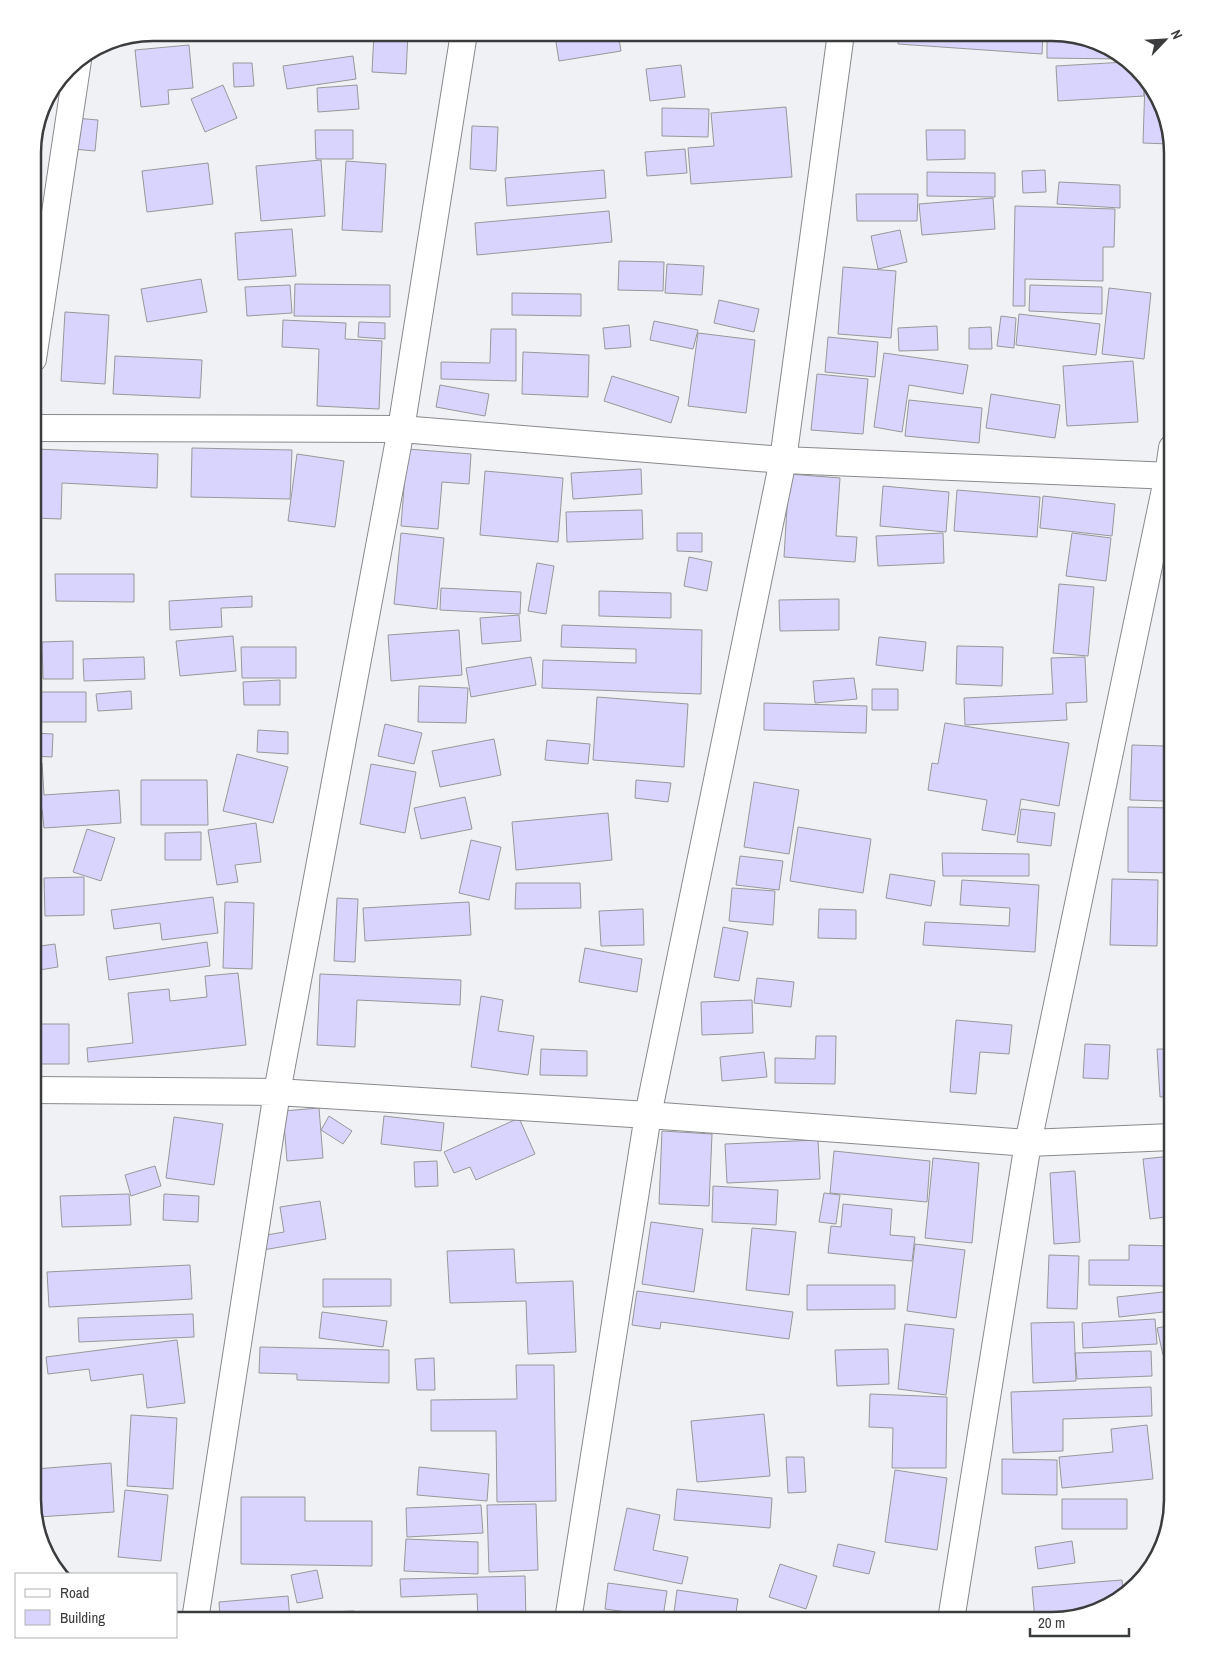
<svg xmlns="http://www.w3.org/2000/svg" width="1205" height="1653" viewBox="0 0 1205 1653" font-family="'Archivo Narrow',sans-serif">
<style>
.building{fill:#d9d4fe;stroke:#98989a}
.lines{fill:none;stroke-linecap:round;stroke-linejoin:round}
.street-casing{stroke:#898a8c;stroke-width:28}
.street{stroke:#fff;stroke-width:26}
.rim{fill:none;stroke:#3b3c3d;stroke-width:2.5}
</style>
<rect width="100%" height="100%" fill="#f0f1f4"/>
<path class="building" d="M154,32L254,33V34L113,42V41Z
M374,33H408L406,74L372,72Z
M579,33H618L621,51L559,61L555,36Z
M899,33H1043L1042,54L898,44Z
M1047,35H1066L1112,49L1122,59L1047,58Z
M189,45L193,88L168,90L169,104L141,107L135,50Z
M353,56L356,79L287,89L283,66Z
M1126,62L1143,79L1144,96L1058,101L1056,66Z
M233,63H252L254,86L234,87Z
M681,65L685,97L650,101L646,69Z
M1145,82L1156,93L1170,144L1143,143Z
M223,85L237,118L205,132L191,99Z
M357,85L359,109L318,112L317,88Z
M786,107L792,177L691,184L688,148L714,146L711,113Z
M662,108L709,109L708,137L662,136Z
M75,118L98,120L95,151L73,149Z
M472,126L498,127L496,171L470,169Z
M315,130H353V159H316Z
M926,130H965V159L927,160Z
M685,149L687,173L647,176L645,152Z
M321,160L325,216L261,221L256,166Z
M346,161L386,164L382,232L342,230Z
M208,163L213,204L147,212L142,171Z
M604,170L606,198L507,206L505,178Z
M1045,170L1046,192L1023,193L1022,171Z
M927,172L995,173V197L927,196Z
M1059,182L1120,185V208L1057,204Z
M856,194H918L917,221H857Z
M993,198L995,229L922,235L919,204Z
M1015,206L1115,209L1114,247H1103V281L1025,279V306H1013Z
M609,211L612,242L477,255L475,223Z
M292,229L296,276L238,280L235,233Z
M900,230L907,262L878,269L871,236Z
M619,261L664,262L663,291L618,290Z
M667,264L704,266L702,295L665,293Z
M843,267L896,271L891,338L838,334Z
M201,279L207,312L147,322L141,289Z
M295,284L390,285V317L294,316Z
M290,285L292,313L247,316L245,287Z
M1030,285L1102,287V314L1029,311Z
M1109,288L1151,293L1144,359L1102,354Z
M512,293L581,294V316L512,315Z
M719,300L759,309L754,332L714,323Z
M65,312L109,315L105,384L61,381Z
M1019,314L1100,324L1096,355L1016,345Z
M1001,316L1016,318L1014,348L997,346Z
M283,320L346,323L345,339L382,341L379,409L317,406L319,349L282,347Z
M654,321L698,330L693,349L650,340Z
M359,322L385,323V339L358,337Z
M629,325L631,347L605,349L603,328Z
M937,326L938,350L899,351L898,328Z
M991,327L992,349H969V328Z
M491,329H516V381L441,379V362L490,363Z
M698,333L755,340L746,413L688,406Z
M828,337L878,342L875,377L825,372Z
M523,352L589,355L588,397L522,394Z
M884,353L968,365L963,394L909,385L902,432L874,427Z
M115,356L202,360L200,398L113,394Z
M1133,361L1138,422L1067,426L1063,366Z
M817,374L868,379L863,434L811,430Z
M612,376L679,397L671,423L604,401Z
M440,385L489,394L485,416L436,407Z
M991,394L1060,405L1055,438L986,428Z
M909,400L982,408L979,443L905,436Z
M192,448L292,450L290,499L191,497Z
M35,449L158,454L157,488L62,483L61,519L33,518Z
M407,449L471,454L469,484L442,482L438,529L401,526Z
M297,454L344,461L335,527L288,521Z
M641,469L642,494L573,499L571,473Z
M485,471L563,478L558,542L480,535Z
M789,474L840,478L836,536L857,537L855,562L784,557Z
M883,486L949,492L946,532L880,526Z
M957,490L1040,497L1037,537L954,531Z
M1043,496L1115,504L1112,536L1040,528Z
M642,510L643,539L567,542L566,512Z
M401,533L444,538L437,609L394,604Z
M677,533H702V552L677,551Z
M943,533L944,563L878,566L876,536Z
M1072,533L1111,538L1106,581L1066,576Z
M689,557L712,562L707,591L684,586Z
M537,563L554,566L546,614L528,611Z
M55,574H134V602L56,601Z
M1059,584L1094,587L1088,656L1053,653Z
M441,588L521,592L520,614L440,610Z
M599,591L671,593V618L599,616Z
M252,596V607L221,608L222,627L170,630L169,601Z
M839,599V630L780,631L779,600Z
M519,615L521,641L482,644L480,618Z
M562,625L702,630L701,694L542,688L543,660L636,663V649L561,647Z
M459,630L462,675L391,681L388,635Z
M233,636L236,671L180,676L176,641Z
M879,637L926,642L923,671L876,665Z
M73,641V679H43L42,642Z
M957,646L1003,647L1002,686L956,684Z
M241,647H296V678H242Z
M144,657L145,679L84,681L83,659Z
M531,657L536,685L471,697L466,668Z
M1085,657L1087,702L1066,703L1067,720L965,725L964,698L1053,694L1051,658Z
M854,678L857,699L815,703L813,681Z
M280,680V705H244L243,682Z
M419,686L468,688L466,723L418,722Z
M872,689H898V710H872Z
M131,691L132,709L98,711L96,694Z
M33,692H86V722H33Z
M597,697L688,704L684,767L593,760Z
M764,703L867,706L866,733L764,730Z
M945,723L1069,743L1059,806L1021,799L1015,835L982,830L987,800L928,790L932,763L938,764Z
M385,724L422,733L414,764L378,756Z
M258,730L288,732V754L257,752Z
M33,733L53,734L52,757L33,756Z
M494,739L501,775L440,787L432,751Z
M547,740L590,744L588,764L545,760Z
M1132,745L1165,746L1164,801L1130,800Z
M237,754L288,767L273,823L223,811Z
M33,763H42L44,795L119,790L121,823L44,828L42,809L33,810Z
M371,764L416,772L405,833L360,824Z
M141,780H207L208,825H141Z
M636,780L671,783L668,802L635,798Z
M754,782L799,790L789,854L744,847Z
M465,797L472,829L421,839L414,808Z
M1128,807L1172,808L1171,873L1128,872Z
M1021,809L1055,813L1051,846L1017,842Z
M608,813L612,860L516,870L512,822Z
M256,823L261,862L235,865L238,882L217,885L208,830Z
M798,827L871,839L863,893L790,881Z
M87,829L115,838L101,881L73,872Z
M201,832V860H165V833Z
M33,839L41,840L36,905H33Z
M471,840L501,847L489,900L459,893Z
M942,853L1029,854V876H943Z
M740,856L783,861L779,890L736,885Z
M890,874L935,881L931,906L886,898Z
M84,877V915L45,916L44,878Z
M1112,879L1158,880L1157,946L1110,945Z
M962,880L1039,885L1035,952L923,945L925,922L1009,926L1010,908L960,905Z
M516,883H580L581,908L515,909Z
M732,888L775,891L773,925L729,921Z
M213,897L218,933L162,940L160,923L114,929L111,910Z
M337,898L358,899L355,962L334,961Z
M225,902L254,903L252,969L223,968Z
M469,902L471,935L365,941L363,908Z
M643,909L644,945L601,946L599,911Z
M819,909L856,910V939L818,938Z
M723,927L748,932L739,981L714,977Z
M207,942L210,966L109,980L106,957Z
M55,944L58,967L33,971V947Z
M585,948L642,959L637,992L579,982Z
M238,973L246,1045L88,1062L87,1048L133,1043L128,993L169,989L170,1001L207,997L205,976Z
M320,974L461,980L460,1005L357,1000L355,1047L317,1045Z
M757,978L794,982L791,1007L754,1003Z
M481,996L503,1000L498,1031L534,1036L528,1075L471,1067Z
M752,1000L753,1033L702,1035L701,1002Z
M956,1020L1012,1025L1009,1054L980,1052L976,1094L950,1092Z
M33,1024H69V1064H33Z
M816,1036H836L835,1084L775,1083V1058L815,1059Z
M1085,1044L1110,1045L1108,1079L1083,1078Z
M541,1049L587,1051V1076L540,1075Z
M1157,1049H1172V1096L1160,1097Z
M764,1052L767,1077L722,1081L720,1057Z
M319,1108L323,1158L287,1161L283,1111Z
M329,1116L352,1131L343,1144L321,1130Z
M384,1116L444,1123L441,1151L381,1144Z
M174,1117L223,1124L214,1185L166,1178Z
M519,1118L535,1154L476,1180L470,1167L454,1173L444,1152Z
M662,1131L712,1134L709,1206L659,1204Z
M818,1140L820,1179L727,1183L725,1144Z
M834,1151L930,1161L927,1202L830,1193Z
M1172,1156V1216L1150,1219L1143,1159Z
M933,1158L979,1163L972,1243L925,1238Z
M437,1161L438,1186L415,1187L414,1162Z
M155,1166L161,1186L131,1196L125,1175Z
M1075,1171L1080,1242L1054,1244L1050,1173Z
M713,1186L778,1190L776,1225L712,1222Z
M824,1193L840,1195L836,1224L819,1222Z
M129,1194L131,1225L62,1227L60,1196Z
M164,1194L199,1196L198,1222L163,1220Z
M320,1201L326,1239L263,1250L261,1236L284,1232L280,1207Z
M843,1204L892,1209L890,1235L915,1237L912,1261L828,1253L831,1226L841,1227Z
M651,1222L703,1229L694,1292L642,1284Z
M752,1228L796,1232L789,1295L746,1290Z
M915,1244L965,1250L956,1318L907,1311Z
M1129,1245L1172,1246V1286L1089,1285V1260H1129Z
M514,1249L516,1283L573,1281L576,1352L528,1354L526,1301L450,1303L447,1251Z
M1049,1255L1079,1256L1077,1309L1047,1308Z
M190,1265L192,1299L49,1307L47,1272Z
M323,1279H391V1306L323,1307Z
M807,1285H895V1309L807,1310Z
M637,1291L793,1312L789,1339L661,1322L660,1329L632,1325Z
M1172,1291V1311L1119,1317L1117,1297Z
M322,1312L387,1321L383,1347L319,1338Z
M193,1314L194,1337L79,1342L78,1318Z
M1155,1319L1157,1344L1083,1348L1082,1323Z
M1074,1322L1076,1381L1033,1383L1031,1323Z
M905,1324L954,1329L946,1395L898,1389Z
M1172,1325V1352L1163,1355L1157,1328Z
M177,1340L185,1403L147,1408L143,1374L91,1381L89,1369L48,1374L46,1357Z
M260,1347L389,1350V1383L297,1380V1374L259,1373Z
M888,1349L889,1384L837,1386L835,1350Z
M1151,1351L1152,1376L1077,1379L1075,1353Z
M434,1358L435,1390H417L415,1359Z
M516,1365H554L556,1501L497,1502L496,1431H431V1400L517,1399Z
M1151,1387L1152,1416L1063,1419V1451L1013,1453L1011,1392Z
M870,1394L947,1397L946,1468H892L893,1428L869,1427Z
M764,1414L770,1476L697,1482L691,1421Z
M131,1415L177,1418L173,1489L127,1486Z
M1147,1425L1153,1479L1062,1488L1059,1457L1113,1452L1111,1429Z
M786,1457H804L806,1492L788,1493Z
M1002,1459L1057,1460V1495L1002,1494Z
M111,1463L114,1512L38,1517L35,1469Z
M419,1467L489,1474L487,1501L417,1495Z
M895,1470L947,1478L937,1550L885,1542Z
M677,1489L772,1498L770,1528L674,1520Z
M125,1490L168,1495L161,1561L118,1557Z
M241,1497H305V1521H372V1566L241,1564Z
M1062,1499H1127V1529H1062Z
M536,1504L538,1570L489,1572L487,1505Z
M481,1505L483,1533L407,1537L406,1508Z
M627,1508L660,1515L653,1550L688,1557L682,1584L614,1570Z
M406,1539L478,1542V1574L404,1571Z
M1072,1541L1075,1563L1038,1569L1035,1547Z
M838,1544L875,1552L869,1574L833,1566Z
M780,1564L817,1576L806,1609L769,1597Z
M317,1570L323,1598L297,1603L291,1575Z
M525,1576L526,1620H478L477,1594L401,1597L400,1579Z
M1122,1580L1123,1594L1112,1604L1052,1620H1035L1032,1587Z
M608,1583L667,1591L663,1617L605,1609Z
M677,1590L738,1599L735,1620H673Z
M288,1596L290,1620H220L219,1602Z
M354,1611V1620H302V1613Z
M391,1615L468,1618V1620H391Z
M967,1615L1018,1616V1620H967Z"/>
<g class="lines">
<g class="street-casing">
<path id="street" d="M33,359L78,60
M33,428L401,429L783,460L1172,476
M33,1090L277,1092L648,1115L1028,1143L1172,1137
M195,1620L277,1092L401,429L464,33
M568,1620L648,1115L783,460L841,33
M951,1620L1028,1143L1168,475L1172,448"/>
</g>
<use href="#street" class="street"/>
</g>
<path d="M0 0H1205V1653H0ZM153 41H1052A112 112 0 0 1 1164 153V1500A112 112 0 0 1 1052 1612H153A112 112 0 0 1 41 1500V153A112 112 0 0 1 153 41Z" fill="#fff" fill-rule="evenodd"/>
<path class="rim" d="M153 41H1052A112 112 0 0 1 1164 153V1500A112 112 0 0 1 1052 1612H153A112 112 0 0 1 41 1500V153A112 112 0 0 1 153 41Z"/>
<rect x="15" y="1573" width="162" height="65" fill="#ffffff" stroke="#b1b1b1"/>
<rect x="25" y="1589" width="25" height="8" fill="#ffffff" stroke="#b1b1b1"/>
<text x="60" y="1598" font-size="15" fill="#3b3c3d">Road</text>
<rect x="25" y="1610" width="25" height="15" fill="#d9d4fe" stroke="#b1b1b1"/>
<text x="60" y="1623" font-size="15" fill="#3b3c3d">Building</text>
<g transform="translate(1165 40) rotate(65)" stroke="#ffffff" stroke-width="4" paint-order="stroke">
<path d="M0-4L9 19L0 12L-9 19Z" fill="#3b3c3d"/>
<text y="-8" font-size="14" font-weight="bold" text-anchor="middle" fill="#3b3c3d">N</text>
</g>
<path d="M1030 1628v8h99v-8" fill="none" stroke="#3b3c3d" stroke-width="2.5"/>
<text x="1038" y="1628" font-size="15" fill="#3b3c3d" stroke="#ffffff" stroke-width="4" paint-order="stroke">20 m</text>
</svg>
